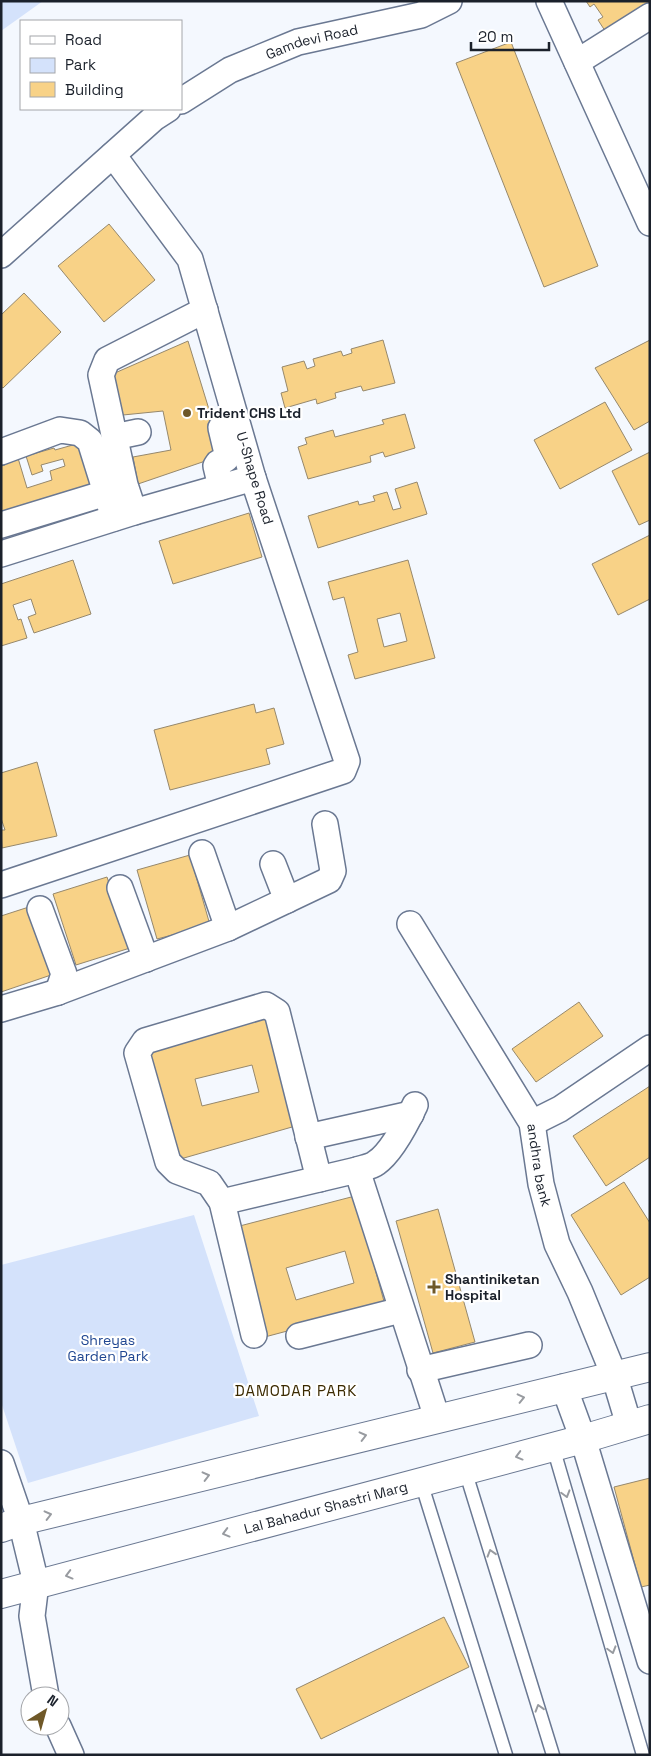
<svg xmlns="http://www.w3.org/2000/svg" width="651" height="1756" viewBox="0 0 651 1756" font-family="'Space Grotesk',sans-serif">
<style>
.park{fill:#d4e2fb}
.building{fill:#f8d287;stroke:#96886c;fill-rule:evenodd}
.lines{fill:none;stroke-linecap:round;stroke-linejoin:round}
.service-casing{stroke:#6a7892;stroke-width:15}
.minor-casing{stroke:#6a7892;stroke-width:28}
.primary-casing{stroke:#6a7892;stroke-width:30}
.service{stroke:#fff;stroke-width:12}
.minor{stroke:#fff;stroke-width:25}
.primary{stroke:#fff;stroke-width:28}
.oneway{stroke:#989ba0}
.poi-dot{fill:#6f5828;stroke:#fff;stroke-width:2}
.labels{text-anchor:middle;stroke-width:4.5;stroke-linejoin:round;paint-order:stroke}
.street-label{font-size:14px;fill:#1b212b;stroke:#fff}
.poi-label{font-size:14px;font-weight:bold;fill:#1b212b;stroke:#fff;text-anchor:start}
.park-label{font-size:14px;fill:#1f4691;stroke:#fff}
.neighbourhood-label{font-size:15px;letter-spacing:1px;fill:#3b2a01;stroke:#fff}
</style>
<rect width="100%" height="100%" fill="#f4f8fe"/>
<path class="park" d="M1,1H43L1,31Z
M194,1215L259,1416L28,1483L1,1402V1265Z"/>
<path class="building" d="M586,1H650V11L609,37L598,20L603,17L594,4L590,7Z
M511,42L598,266L544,287L456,63Z
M109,224L155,280L104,322L58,266Z
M24,293L61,332L3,388L1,387V315Z
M383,340L395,383L363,391L361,386L335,393L336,398L317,404L316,399L285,408L281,393L288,391L282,367L304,361L307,369L315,366L313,359L341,351L343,356L352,353L351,349Z
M650,340V421L634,430L595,368Z
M188,341L223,455L138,484L133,457L171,450L163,411L123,415L108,376Z
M605,402L632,450L560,489L534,440Z
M405,414L415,448L385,457L383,452L370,456L371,462L308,479L298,447L307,444L305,438L333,430L335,437L384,424L382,420Z
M87,441L102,490L1,520V466L5,465V462L18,458L27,488L52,480L50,471L65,466L63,459L41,465L43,471L32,475L26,456L54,448L55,450Z
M650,452V520L639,525L612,471Z
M417,482L427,514L318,548L308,516L358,501L359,505L375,501L373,496L387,492L393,510L401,508L395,489Z
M249,513L262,557L173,584L159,541Z
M650,535V599L618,615L592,564Z
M73,560L91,614L34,633L28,617L36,614L31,599L13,605L18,620L21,619L27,638L1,646V584Z
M408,560L435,658L355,679L348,655L358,652L344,597L333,600L328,582ZM400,613L407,641L384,647L377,619Z
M254,704L256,713L274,708L284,744L266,749L270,764L170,790L154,730Z
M37,762L57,836L2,848L1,830H5L1,818V773Z
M190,855L210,925L157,939L137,870Z
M107,877L130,948L76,965L53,894Z
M35,905L57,973L1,992V916Z
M579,1002L603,1036L536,1082L512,1049Z
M268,1017L299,1125L177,1160L145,1051ZM252,1065L259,1092L202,1106L195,1079Z
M650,1086V1157L606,1186L573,1136Z
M624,1182L650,1223V1277L621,1295L571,1215Z
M355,1196L385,1305L261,1338L232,1228ZM345,1251L354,1283L296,1300L286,1268Z
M438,1209L475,1342L433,1353L396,1221Z
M650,1478V1585L641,1587L614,1487Z
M444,1617L469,1667L321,1739L296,1689Z"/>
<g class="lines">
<g class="service-casing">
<path id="service" d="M553,1447L643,1755
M465,1470L553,1755
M421,1482L506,1755"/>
</g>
<g class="minor-casing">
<g id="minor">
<path d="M549,1L650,223"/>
<path d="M577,62L650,16"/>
<path id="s1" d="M181,101L230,70L298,42L421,15L449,1"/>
<path d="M1,255L154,118L168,109"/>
<path d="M114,437L138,432"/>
<path d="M1,452L60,430L80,433L90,441L114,518"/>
<path d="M221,487L216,466L218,463L226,459L227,453L221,428L228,422L236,419"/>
<path d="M134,512L125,485L101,375L107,360L205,310"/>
<path d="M1,525L106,493"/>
<path d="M1,554L134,512L253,478"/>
<path d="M202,853L228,928"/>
<path d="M273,864L287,900"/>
<path d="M1,885L343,771L347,761L253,478L190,259L113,155"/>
<path d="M120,888L146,959"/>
<path d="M40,909L64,974L58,992"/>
<path id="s2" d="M410,924L532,1123L541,1184L557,1244L580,1292L614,1375L629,1425"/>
<path d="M1,1009L58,992L228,928L329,880L333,871L325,824"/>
<path d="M532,1123L560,1109L650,1048"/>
<path d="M308,1137L411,1114"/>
<path d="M357,1170C362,1168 371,1167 376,1163C391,1153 407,1122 415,1105"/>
<path d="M222,1202L357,1170L437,1418"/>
<path d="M254,1335L222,1202L209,1183L177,1171L168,1162L137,1053L145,1041L266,1005L277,1012L319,1179"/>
<path d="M299,1336L401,1310"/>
<path d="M420,1370L529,1345"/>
<path d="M564,1387L583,1439L650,1661"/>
<path d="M1,1463L21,1521L36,1583L32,1616L46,1696"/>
<path d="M58,1726L71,1755"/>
</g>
</g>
<g class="primary-casing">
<g id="primary">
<path d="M1,1528L21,1521L650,1367"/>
<path id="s3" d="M1,1594L583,1439L650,1419"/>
</g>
</g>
<use href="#service" class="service"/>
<use href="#minor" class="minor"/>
<use href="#primary" class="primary"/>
</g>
<defs><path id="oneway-chevron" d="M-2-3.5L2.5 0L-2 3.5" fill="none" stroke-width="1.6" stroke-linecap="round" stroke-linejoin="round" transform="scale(1.25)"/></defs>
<g class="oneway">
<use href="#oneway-chevron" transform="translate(521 1398) rotate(-13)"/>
<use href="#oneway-chevron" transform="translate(363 1436) rotate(-14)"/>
<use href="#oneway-chevron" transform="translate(519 1456) rotate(165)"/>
<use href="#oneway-chevron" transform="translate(206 1476) rotate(-14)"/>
<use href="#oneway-chevron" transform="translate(566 1494) rotate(74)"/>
<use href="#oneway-chevron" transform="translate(48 1515) rotate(-14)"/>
<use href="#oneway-chevron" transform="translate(226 1533) rotate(165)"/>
<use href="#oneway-chevron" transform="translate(491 1553) rotate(-107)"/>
<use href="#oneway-chevron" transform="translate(69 1575) rotate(165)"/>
<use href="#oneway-chevron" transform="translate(612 1650) rotate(74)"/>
<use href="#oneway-chevron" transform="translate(539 1708) rotate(-107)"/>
</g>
<g class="poi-dot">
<circle cx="187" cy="413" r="5"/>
<path d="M431.5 1279.5h5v5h5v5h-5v5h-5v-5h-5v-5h5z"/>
</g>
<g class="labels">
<g class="street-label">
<text dy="5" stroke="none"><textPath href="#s1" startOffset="145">Gamdevi Road</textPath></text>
<text transform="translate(255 478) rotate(73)" y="5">U-Shape Road</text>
<text dy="5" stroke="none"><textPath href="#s2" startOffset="276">andhra bank</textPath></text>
<text dy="5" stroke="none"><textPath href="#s3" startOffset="336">Lal Bahadur Shastri Marg</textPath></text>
</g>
<g class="poi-label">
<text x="197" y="418">Trident CHS Ltd</text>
<text x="445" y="1284">Shantiniketan<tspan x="445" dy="16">Hospital</tspan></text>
</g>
<g class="park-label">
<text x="108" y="1345">Shreyas<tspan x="108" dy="16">Garden Park</tspan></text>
</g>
<g class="neighbourhood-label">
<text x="296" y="1396">DAMODAR PARK</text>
</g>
</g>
<rect width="651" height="1756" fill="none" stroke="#1b212b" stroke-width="5"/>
<rect x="20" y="20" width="162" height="90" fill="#ffffff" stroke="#a4a6aa"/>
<rect x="30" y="36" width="25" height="8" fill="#ffffff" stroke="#a4a6aa"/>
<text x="65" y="45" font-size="15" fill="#1b212b">Road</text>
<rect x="30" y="58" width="25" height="15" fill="#d4e2fb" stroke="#a4a6aa"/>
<text x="65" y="70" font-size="15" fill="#1b212b">Park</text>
<rect x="30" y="82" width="25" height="15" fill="#f8d287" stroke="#a4a6aa"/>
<text x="65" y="95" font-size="15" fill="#1b212b">Building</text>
<g transform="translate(45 1711) rotate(37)"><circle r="24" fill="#ffffff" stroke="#a4a6aa"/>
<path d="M0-4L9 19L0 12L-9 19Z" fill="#6f5828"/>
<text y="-8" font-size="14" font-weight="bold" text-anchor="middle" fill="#1b212b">N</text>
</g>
<path d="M471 42v8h78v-8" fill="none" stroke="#1b212b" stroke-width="2.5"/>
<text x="478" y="42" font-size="15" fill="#1b212b" stroke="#ffffff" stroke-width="4" paint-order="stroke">20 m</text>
</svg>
